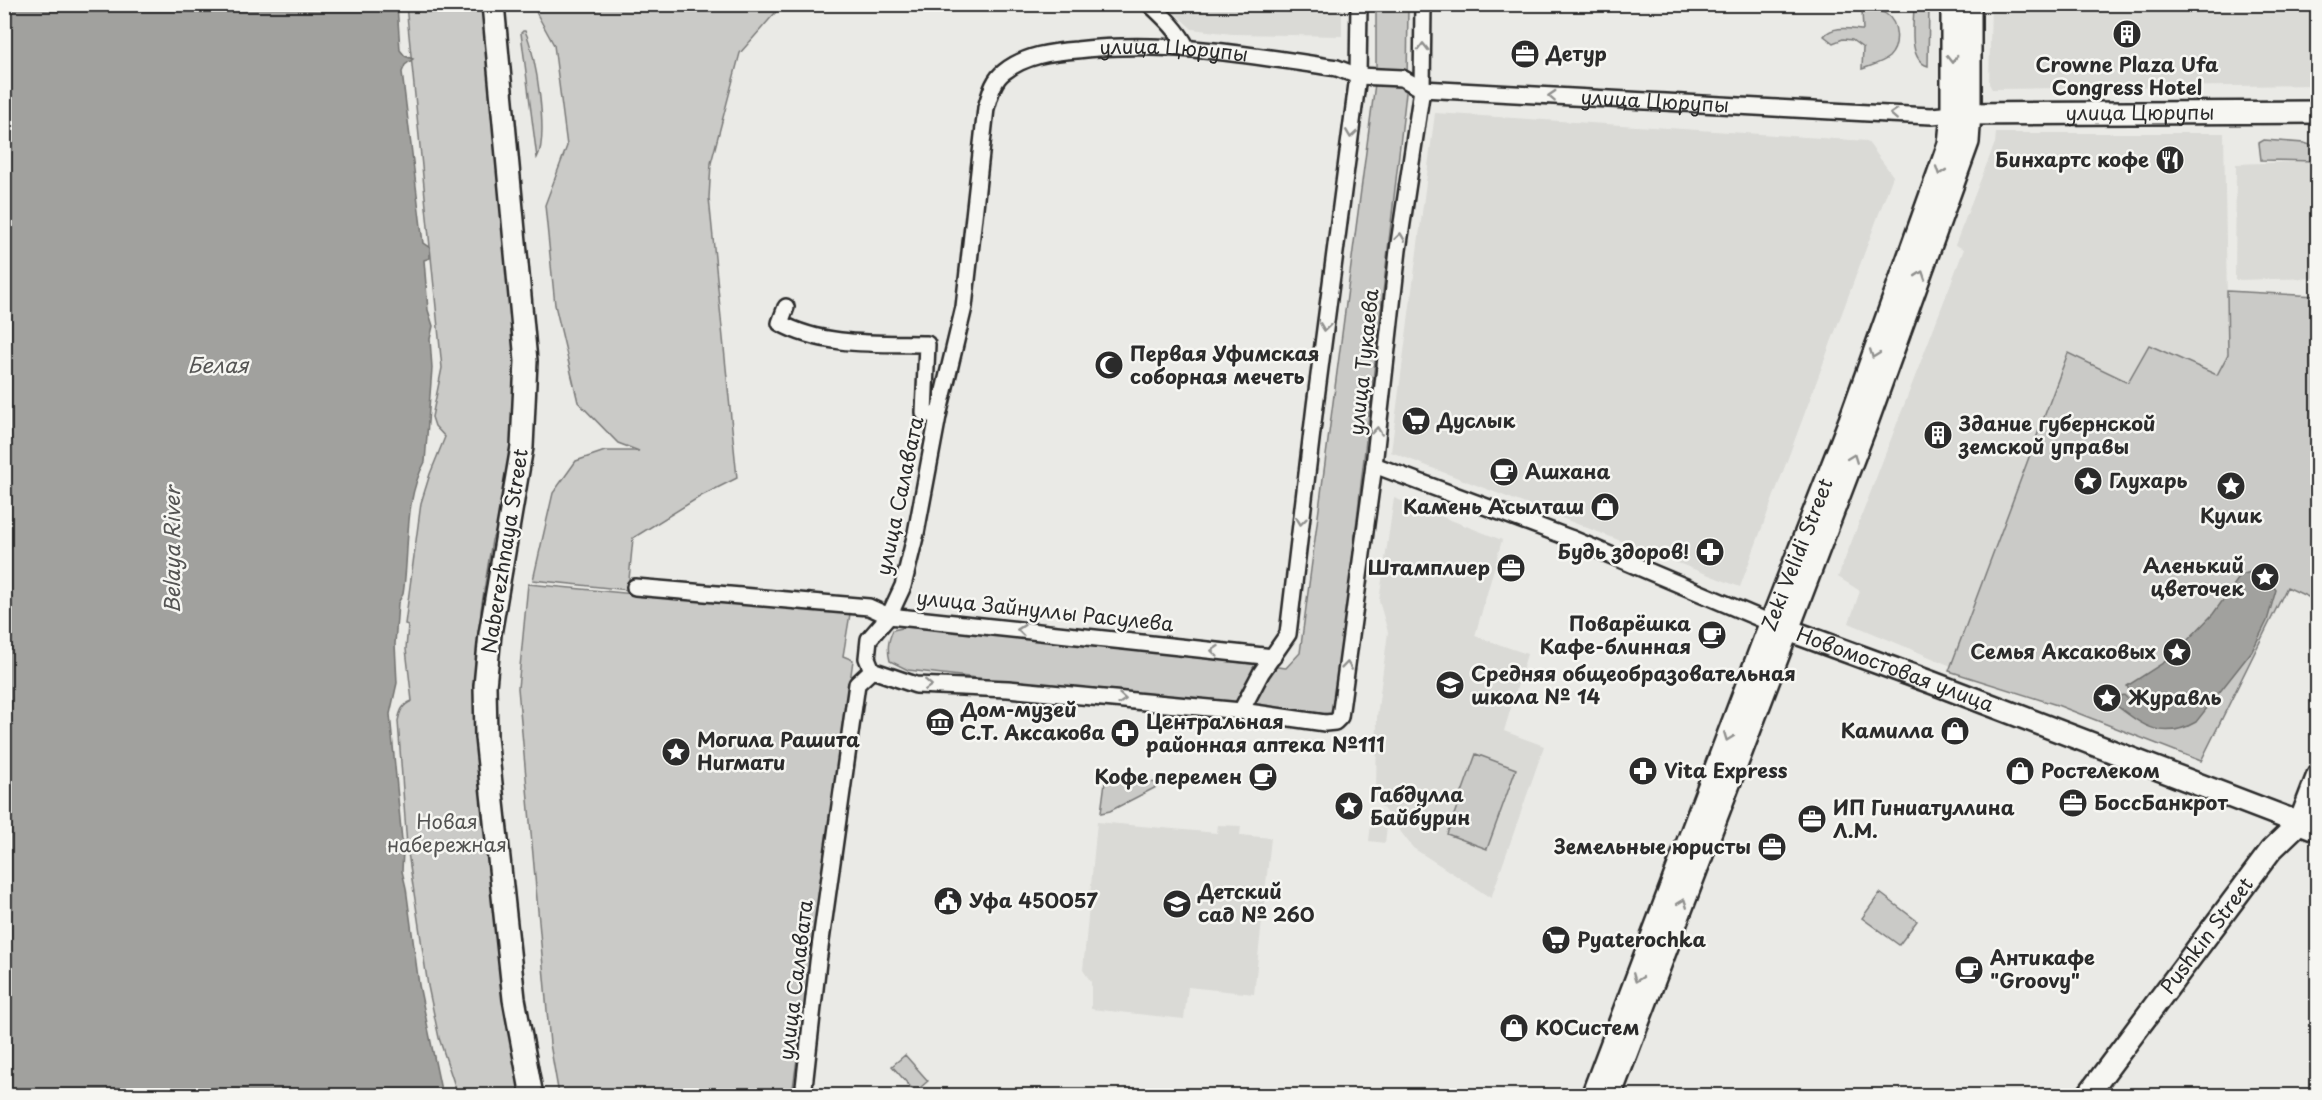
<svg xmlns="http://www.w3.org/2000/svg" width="2322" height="1100" viewBox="0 0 2322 1100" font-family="'Playpen Sans',sans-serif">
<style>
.built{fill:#dadad6}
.green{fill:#cacac7;stroke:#7a7a79;stroke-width:1.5}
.water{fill:#a1a19e;stroke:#727270;stroke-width:1.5}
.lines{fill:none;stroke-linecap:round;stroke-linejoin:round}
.street-casing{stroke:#2b2b2b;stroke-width:20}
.secondary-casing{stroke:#2b2b2b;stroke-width:26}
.street{stroke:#f6f6f2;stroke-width:15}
.secondary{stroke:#f6f6f2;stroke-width:21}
.oneway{stroke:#90908e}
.labels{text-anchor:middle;stroke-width:5;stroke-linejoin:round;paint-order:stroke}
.street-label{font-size:20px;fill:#2b2b2b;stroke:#f6f6f2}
.poi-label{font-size:20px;font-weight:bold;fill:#2b2b2b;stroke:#f6f6f2;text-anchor:start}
.park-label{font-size:20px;fill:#535352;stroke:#f6f6f2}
.water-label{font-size:21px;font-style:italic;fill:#545453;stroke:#f6f6f2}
</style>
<rect width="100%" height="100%" fill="#eaeae6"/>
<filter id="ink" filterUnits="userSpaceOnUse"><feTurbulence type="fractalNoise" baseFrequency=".0167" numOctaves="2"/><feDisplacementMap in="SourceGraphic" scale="12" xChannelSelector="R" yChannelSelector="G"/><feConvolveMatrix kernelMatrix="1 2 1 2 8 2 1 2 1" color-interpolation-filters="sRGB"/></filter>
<g filter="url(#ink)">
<path class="built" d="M1166,5H1342V36L1232,34L1192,29Z
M1991,5H2317V85L1992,89L1989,84Z
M1435,113L1867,141L1893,176L1740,587L1391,452Z
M1996,133H2224L2228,354L2217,375L2149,345L2128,382L2068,353L1951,666L1849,623L1860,591L1838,577L1964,249L1955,245L1995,143Z
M2317,161V278L2235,280L2236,164Z
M1394,498L1502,540L1475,636L1527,654L1504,731L1544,746L1491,898L1413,848L1376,799L1377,716L1388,632L1379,601Z
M1372,815L1388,817L1385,843L1369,841Z
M1097,822L1217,833L1218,825L1241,826L1240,835L1271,838L1254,994L1188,987L1184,1019L1091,1009V982L1083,970Z"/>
<path class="green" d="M406,5H485L518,389L506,507L492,540L481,610L526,1095H458L439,1038L428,986L407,846L398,721C400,711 402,705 412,701L406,649L408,625L405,624L421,503L430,474L445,437L435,426L432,417L442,368Z
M534,5H782L740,53L711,163L709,198L737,478L701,496L633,538L628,590L533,580L553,493L576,461L605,451H639L618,443L578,402L555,305L545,205L567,146L554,45L537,14Z
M1376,5H1408L1407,84L1334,719L908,670L890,661C887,649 888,641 893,630L921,624L1286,668L1300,653L1376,76Z
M1914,5H1929L1928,66C1907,60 1914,22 1914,5Z
M1862,11C1870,11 1879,9 1886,14C1899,23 1900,46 1889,57C1882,63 1870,66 1862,69L1863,48L1852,40L1843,39L1833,43L1824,36C1833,25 1850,29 1863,30Z
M523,31H525C536,53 549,137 537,158L521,33Z
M2264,140L2304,143L2317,147V161L2261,160L2259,143Z
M2227,291L2317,296V601L2287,587L2201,761L2057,705L1949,671L2068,353L2128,382L2149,345L2217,375L2228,354Z
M528,584L850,614L843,656L853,660L792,1095H559L550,1044L518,688Z
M1476,754L1516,769L1487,849L1447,834Z
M1110,780L1164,783L1110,811L1101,813L1105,782Z
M1880,893L1917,921L1899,945L1862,918Z
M905,1055L928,1081L915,1092L892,1066Z"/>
<path class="water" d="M5,4L397,5L400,50L405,56L413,59L405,65L402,72L423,243L430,248V258L424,260L428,310L433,326L430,339L432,368L425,462C403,501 410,551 403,594L398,603L395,644L397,683L390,714L403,851L402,871L406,888L419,985L442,1095H5Z
M2251,572L2257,584L2267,579L2276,590L2267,621L2252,651L2196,722C2161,742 2141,724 2113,703L2112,698L2124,695L2129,700L2132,696L2127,686L2169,659L2176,662L2182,661L2186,656L2183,645L2213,614L2241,575Z"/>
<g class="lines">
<g class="street-casing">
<g id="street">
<path d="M1150,4C1165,18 1178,30 1187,48"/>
<path d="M786,307L780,323C823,347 880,343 927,344L924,413L938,416"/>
<path d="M1374,465L1570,538L1778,626"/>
<path d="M635,587L869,607L889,616L1273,657"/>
<path d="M872,670L916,685L1008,689L1241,711L1325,723L1335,722L1340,717L1374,465L1398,250L1422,89L1423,4"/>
<path d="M1241,711L1261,673L1288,634L1315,406L1358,76L1359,4"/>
<path id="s1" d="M803,1096L818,962L857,684L872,670L867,658L869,639L889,616L903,586L916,533L938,416L964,307L986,108C990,95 993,80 1004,72C1025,55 1052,52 1077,50C1165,40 1251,55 1337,68L1358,76L1402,78L1422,89L1887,114L1932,116L1952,114"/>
</g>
</g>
<g class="secondary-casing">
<g id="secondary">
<path d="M493,4L526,361L522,447L490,634L485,686L486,737L514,999L532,1096"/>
<path id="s2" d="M1956,114L2318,112"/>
<path id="s3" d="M1788,630L1933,683L2318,830"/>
<path id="s4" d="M1592,1096L1764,640L1850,420L1949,144L1952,114V4"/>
<path d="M1610,1096L1866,425L1968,142L1970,112V4"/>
<path id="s5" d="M2087,1096L2271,850L2300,822L2318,775"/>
</g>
</g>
<use href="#street" class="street"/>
<use href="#secondary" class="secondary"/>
</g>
<defs><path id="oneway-chevron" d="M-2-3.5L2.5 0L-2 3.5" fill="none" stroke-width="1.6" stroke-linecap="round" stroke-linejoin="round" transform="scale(1.5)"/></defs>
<g class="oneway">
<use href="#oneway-chevron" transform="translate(1423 47) rotate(-90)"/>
<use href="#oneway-chevron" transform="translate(1952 59) rotate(90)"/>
<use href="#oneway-chevron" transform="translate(1552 96) rotate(-177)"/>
<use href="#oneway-chevron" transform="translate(1894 114) rotate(-177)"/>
<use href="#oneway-chevron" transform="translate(1351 134) rotate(98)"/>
<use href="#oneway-chevron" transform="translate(1940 171) rotate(109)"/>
<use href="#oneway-chevron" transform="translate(1400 237) rotate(-82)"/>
<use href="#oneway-chevron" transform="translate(1921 275) rotate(-71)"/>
<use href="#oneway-chevron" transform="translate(1325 327) rotate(98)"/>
<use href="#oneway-chevron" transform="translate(1874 354) rotate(110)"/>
<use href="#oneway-chevron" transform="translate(1377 431) rotate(-84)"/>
<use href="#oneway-chevron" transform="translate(1853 458) rotate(-69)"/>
<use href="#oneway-chevron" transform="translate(1301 521) rotate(97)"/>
<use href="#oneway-chevron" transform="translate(1021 630) rotate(-174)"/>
<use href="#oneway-chevron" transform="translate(1215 651) rotate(-174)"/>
<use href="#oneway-chevron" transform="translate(1347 666) rotate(-84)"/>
<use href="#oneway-chevron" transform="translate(928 685) rotate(2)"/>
<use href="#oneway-chevron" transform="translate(1122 699) rotate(5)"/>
<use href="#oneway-chevron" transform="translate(1728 737) rotate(111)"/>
<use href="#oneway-chevron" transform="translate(1683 903) rotate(-69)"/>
<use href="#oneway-chevron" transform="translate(1637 978) rotate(111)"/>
</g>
</g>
<defs>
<g id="building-disc" transform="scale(1.5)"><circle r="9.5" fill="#2b2b2b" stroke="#f6f6f2"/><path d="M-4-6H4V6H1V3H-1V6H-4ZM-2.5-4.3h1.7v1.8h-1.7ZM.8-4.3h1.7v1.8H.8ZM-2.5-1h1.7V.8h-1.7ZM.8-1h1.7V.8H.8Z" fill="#fff"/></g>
<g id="office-disc" transform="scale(1.5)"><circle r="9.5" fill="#2b2b2b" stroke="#f6f6f2"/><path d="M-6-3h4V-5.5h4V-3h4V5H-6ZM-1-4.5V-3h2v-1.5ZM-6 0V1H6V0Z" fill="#fff"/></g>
<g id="restaurant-disc" transform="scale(1.5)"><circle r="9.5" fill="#2b2b2b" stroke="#f6f6f2"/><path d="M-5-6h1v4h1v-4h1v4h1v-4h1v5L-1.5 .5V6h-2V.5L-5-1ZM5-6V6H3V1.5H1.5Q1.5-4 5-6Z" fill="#fff"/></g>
<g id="mosque-disc" transform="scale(1.5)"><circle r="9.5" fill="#2b2b2b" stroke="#f6f6f2"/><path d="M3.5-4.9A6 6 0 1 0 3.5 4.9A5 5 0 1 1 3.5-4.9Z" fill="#fff"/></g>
<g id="supermarket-disc" transform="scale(1.5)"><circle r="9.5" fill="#2b2b2b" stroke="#f6f6f2"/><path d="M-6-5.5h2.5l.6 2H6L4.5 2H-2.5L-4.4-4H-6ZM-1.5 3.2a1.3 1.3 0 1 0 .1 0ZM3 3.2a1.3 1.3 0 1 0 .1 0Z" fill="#fff"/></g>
<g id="cafe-disc" transform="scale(1.5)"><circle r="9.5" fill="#2b2b2b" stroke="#f6f6f2"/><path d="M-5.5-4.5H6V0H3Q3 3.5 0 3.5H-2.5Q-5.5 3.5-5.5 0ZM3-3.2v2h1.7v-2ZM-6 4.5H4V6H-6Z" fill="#fff"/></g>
<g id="sight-disc" transform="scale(1.5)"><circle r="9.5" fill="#2b2b2b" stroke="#f6f6f2"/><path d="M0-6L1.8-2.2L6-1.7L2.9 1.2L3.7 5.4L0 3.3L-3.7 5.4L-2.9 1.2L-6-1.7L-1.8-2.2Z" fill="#fff"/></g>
<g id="shop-disc" transform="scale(1.5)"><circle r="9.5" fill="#2b2b2b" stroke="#f6f6f2"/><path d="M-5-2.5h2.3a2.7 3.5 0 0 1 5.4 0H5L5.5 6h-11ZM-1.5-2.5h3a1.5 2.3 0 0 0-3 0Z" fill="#fff"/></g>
<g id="pharmacy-disc" transform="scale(1.5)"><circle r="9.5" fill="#2b2b2b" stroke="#f6f6f2"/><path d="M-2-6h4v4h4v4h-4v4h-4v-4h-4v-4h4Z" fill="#fff"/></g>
<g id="school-disc" transform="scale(1.5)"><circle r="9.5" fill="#2b2b2b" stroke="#f6f6f2"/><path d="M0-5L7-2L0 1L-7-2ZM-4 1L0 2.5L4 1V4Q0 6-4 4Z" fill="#fff"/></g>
<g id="museum-disc" transform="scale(1.5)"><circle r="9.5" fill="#2b2b2b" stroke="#f6f6f2"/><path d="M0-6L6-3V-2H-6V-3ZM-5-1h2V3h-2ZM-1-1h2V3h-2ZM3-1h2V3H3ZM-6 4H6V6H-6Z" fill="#fff"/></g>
<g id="civic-disc" transform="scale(1.5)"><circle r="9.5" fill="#2b2b2b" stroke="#f6f6f2"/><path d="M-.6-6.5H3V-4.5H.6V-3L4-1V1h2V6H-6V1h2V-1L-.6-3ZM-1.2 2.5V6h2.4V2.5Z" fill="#fff"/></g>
</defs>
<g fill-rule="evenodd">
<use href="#building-disc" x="2127" y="34"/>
<use href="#office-disc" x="1525" y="54"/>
<use href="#restaurant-disc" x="2170" y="160"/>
<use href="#mosque-disc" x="1109" y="365"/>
<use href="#supermarket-disc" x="1416" y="421"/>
<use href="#building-disc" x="1938" y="435"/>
<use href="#cafe-disc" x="1504" y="472"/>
<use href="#sight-disc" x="2088" y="481"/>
<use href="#sight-disc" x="2231" y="486"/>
<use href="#shop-disc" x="1605" y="507"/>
<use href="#pharmacy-disc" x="1710" y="552"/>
<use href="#office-disc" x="1511" y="568"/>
<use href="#sight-disc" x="2265" y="577"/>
<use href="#cafe-disc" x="1712" y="635"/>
<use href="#sight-disc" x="2177" y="652"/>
<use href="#school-disc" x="1450" y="685"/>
<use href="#sight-disc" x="2107" y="698"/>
<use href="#museum-disc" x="940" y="722"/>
<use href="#shop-disc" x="1955" y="731"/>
<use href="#pharmacy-disc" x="1125" y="733"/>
<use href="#sight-disc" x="676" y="752"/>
<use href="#pharmacy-disc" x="1643" y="771"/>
<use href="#shop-disc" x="2020" y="771"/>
<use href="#cafe-disc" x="1263" y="777"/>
<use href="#office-disc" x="2073" y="803"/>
<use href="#sight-disc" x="1349" y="806"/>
<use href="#office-disc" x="1812" y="819"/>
<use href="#office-disc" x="1772" y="847"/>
<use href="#civic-disc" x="948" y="901"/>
<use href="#school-disc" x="1177" y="904"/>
<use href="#supermarket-disc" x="1556" y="940"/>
<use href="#cafe-disc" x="1969" y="970"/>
<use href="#shop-disc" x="1514" y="1028"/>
</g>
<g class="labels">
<g class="street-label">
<text dy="7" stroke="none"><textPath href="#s1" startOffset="1233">улица Цюрупы</textPath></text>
<text dy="7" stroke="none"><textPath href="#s1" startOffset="1720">улица Цюрупы</textPath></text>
<text dy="7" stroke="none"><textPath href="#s2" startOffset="184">улица Цюрупы</textPath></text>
<text transform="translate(1364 362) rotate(-84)" y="7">улица Тукаева</text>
<text transform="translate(900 496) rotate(-78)" y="7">улица Салавата</text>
<text transform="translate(505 551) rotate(-81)" y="7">Naberezhnaya Street</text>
<text dy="7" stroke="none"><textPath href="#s4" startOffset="579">Zeki Velidi Street</textPath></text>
<text transform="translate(1045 611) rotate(6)" y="7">улица Зайнуллы Расулева</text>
<text dy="7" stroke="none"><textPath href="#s3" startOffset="114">Новомостовая улица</textPath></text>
<text dy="7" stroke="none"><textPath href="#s5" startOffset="200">Pushkin Street</textPath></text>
<text transform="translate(796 980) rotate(-83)" y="7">улица Салавата</text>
</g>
<g class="poi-label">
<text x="1546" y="61">Детур</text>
<text x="2127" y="72" text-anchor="middle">Crowne Plaza Ufa<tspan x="2127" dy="23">Congress Hotel</tspan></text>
<text x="2149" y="167" text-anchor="end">Бинхартс кофе</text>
<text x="1130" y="361">Первая Уфимская<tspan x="1130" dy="23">соборная мечеть</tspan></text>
<text x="1437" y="428">Дуслык</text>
<text x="1959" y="431">Здание губернской<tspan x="1959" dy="23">земской управы</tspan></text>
<text x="1525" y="479">Ашхана</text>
<text x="2109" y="488">Глухарь</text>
<text x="1584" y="514" text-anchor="end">Камень Асылташ</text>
<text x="2231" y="523" text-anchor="middle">Кулик</text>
<text x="1689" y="559" text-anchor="end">Будь здоров!</text>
<text x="2244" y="573" text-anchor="end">Аленький<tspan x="2244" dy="23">цветочек</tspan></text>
<text x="1490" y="575" text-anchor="end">Штамплиер</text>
<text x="1691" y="631" text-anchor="end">Поварёшка<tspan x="1691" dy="23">Кафе-блинная</tspan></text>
<text x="2156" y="659" text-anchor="end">Семья Аксаковых</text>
<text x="1471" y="681">Средняя общеобразовательная<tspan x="1471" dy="23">школа № 14</tspan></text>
<text x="2128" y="705">Журавль</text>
<text x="961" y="717">Дом-музей<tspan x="961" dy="23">С.Т. Аксакова</tspan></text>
<text x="1146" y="729">Центральная<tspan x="1146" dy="23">районная аптека №111</tspan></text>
<text x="1934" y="738" text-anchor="end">Камилла</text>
<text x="697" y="747">Могила Рашита<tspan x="697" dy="23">Нигмати</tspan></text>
<text x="1664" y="778">Vita Express</text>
<text x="2041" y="778">Ростелеком</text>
<text x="1242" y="784" text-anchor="end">Кофе перемен</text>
<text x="1370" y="802">Габдулла<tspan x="1370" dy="23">Байбурин</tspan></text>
<text x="2094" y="810">БоссБанкрот</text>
<text x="1833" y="815">ИП Гиниатуллина<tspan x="1833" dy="23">Л.М.</tspan></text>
<text x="1751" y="854" text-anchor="end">Земельные юристы</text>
<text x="1198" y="899">Детский<tspan x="1198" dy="23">сад № 260</tspan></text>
<text x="969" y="908">Уфа 450057</text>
<text x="1577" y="947">Pyaterochka</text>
<text x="1990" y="965">Антикафе<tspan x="1990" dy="23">"Groovy"</tspan></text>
<text x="1535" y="1035">КОСистем</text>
</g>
<g class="park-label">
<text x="447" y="829">Новая<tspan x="447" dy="23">набережная</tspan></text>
</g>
<g class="water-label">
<text x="218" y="373">Белая</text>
<text transform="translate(173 550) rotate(-90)" y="7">Belaya River</text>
</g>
</g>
<rect width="2322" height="1100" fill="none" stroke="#f6f6f2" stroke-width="24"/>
<rect x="12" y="12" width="2298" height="1076" fill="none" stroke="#2b2b2b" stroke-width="2" filter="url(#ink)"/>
</svg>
